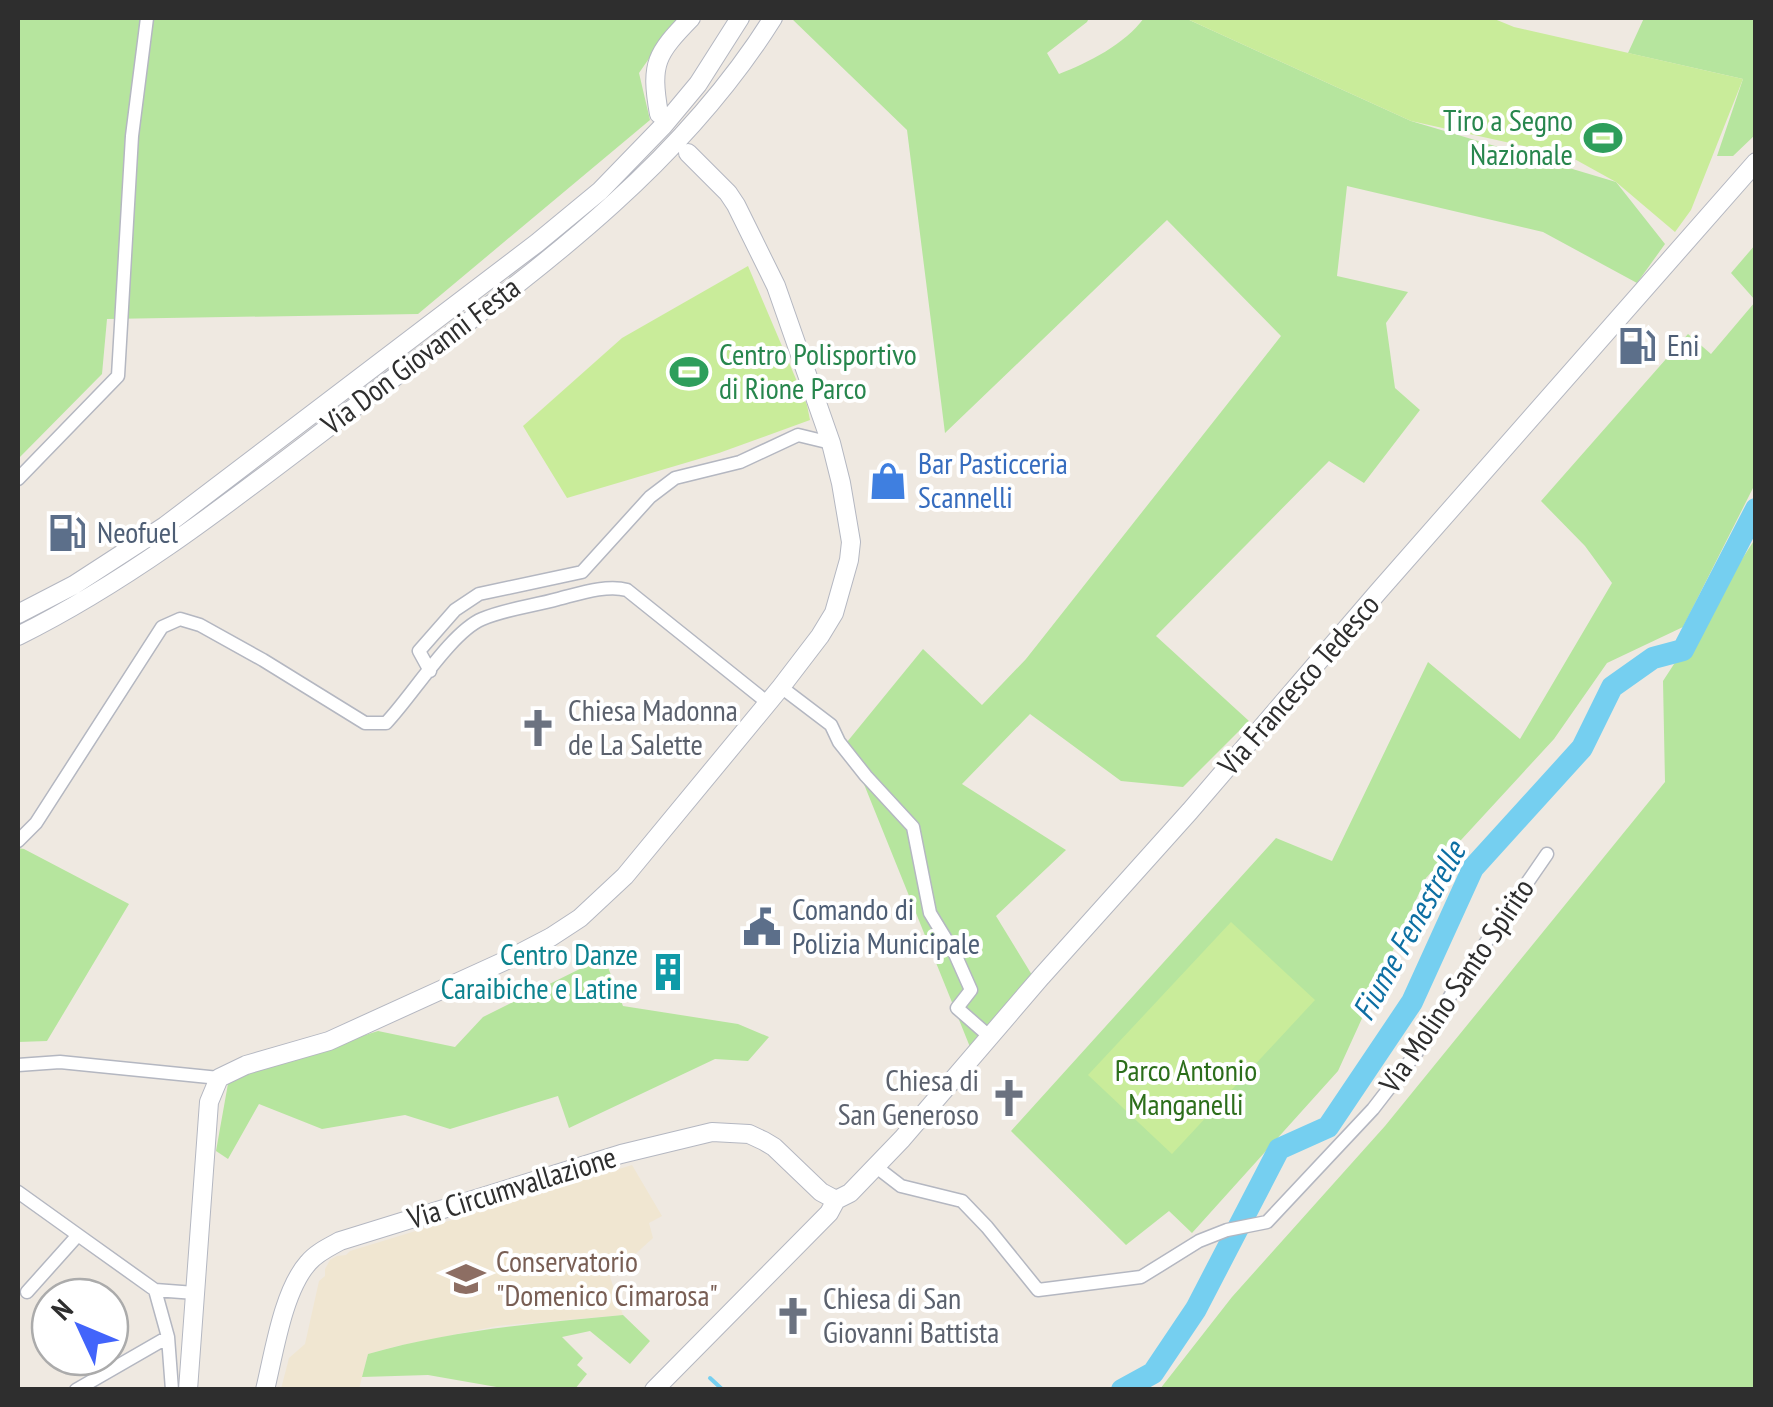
<svg xmlns="http://www.w3.org/2000/svg" width="1773" height="1407" viewBox="0 0 1773 1407" font-family="'PT Sans Narrow',sans-serif">
<style>
.education{fill:#f0e6d1}
.green{fill:#b6e59e}
.pitch{fill:#c9ec9a}
.lines{fill:none;stroke-linecap:round;stroke-linejoin:round}
.stream{stroke:#75cff0;stroke-width:4}
.river{stroke:#75cff0;stroke-width:22}
.street-casing{stroke:#b4b7c1;stroke-width:15}
.secondary-casing{stroke:#b4b7c1;stroke-width:20}
.street{stroke:#fff;stroke-width:12}
.secondary{stroke:#fff;stroke-width:18}
.labels{text-anchor:middle;stroke-width:8;stroke-linejoin:round;paint-order:stroke}
.leisure-label{font-size:30px;fill:#27864d;stroke:#fff;text-anchor:end}
.service-label{font-size:30px;fill:#4e5e75;stroke:#fff;text-anchor:start}
.street-label{font-size:30px;fill:#2e2e2e;stroke:#fff}
.shop-label{font-size:30px;fill:#366cbe;stroke:#fff;text-anchor:start}
.worship-label{font-size:30px;fill:#5b616d;stroke:#fff;text-anchor:start}
.culture-label{font-size:30px;fill:#0d838f;stroke:#fff;text-anchor:end}
.park-label{font-size:30px;fill:#2c6e1b;stroke:#fff}
.education-label{font-size:30px;fill:#785e54;stroke:#fff;text-anchor:start}
.water-label{font-size:32px;font-style:italic;fill:#0d6fa3;stroke:#fff}
</style>
<rect width="100%" height="100%" fill="#efe9e1"/>
<path class="education" d="M632,1165L662,1216L649,1223L653,1238L610,1277L623,1315L497,1326L397,1346L368,1354L359,1389H281L289,1358L305,1344L319,1281L325,1276V1269L330,1260L337,1256L346,1255L350,1251Z"/>
<path class="green" d="M18,18H677L639,73L650,120L418,314L107,319L102,374L18,459Z
M791,18H1089L1087,22L1047,53L1059,74C1088,63 1125,44 1144,18H1185L1411,121L1616,182L1665,244L1637,283L1543,232L1347,186L1337,276L1408,292L1386,323L1395,388L1420,410L1364,483L1329,461L1156,636L1249,721L1183,787L1121,781L1030,714L962,784L1066,850L996,916L1032,975L970,1047L847,742L923,649L982,705L1026,659L1281,336L1167,220L945,433L907,130Z
M1644,18H1755V135L1733,156H1717L1743,79L1628,53Z
M1755,245V300L1731,273Z
M1755,302V484L1683,627L1607,663L1554,739L1426,878L1338,1071L1192,1233L1169,1211L1126,1245L1011,1131L1276,838L1332,861L1428,662L1520,739L1612,583L1585,546L1541,501L1688,334L1711,354Z
M1755,539V1389H1160L1232,1297L1385,1126L1665,782L1663,681Z
M18,848L24,849L129,904L47,1041L18,1042Z
M604,957L623,1006L738,1024L769,1037L748,1061L715,1059L569,1128L558,1096L450,1129L405,1115L322,1129L259,1104L228,1159L216,1151L229,1078L378,1031L455,1047L483,1017Z
M623,1315L650,1341L630,1364L590,1331L562,1337L583,1358L577,1365L587,1374L575,1389H508L428,1375L362,1377L368,1354C452,1330 537,1323 623,1315Z"/>
<path class="pitch" d="M1185,18H1492L1514,27L1743,79L1691,210L1675,232L1616,182L1569,156L1411,121Z
M748,266L807,405L810,420L719,453L567,498L523,426L622,338Z
M1231,922L1315,1000L1172,1154L1088,1075Z"/>
<g class="lines">
<path class="stream" d="M710,1378L723,1390"/>
<path class="river" d="M1122,1390L1153,1373L1196,1309L1279,1149L1328,1127L1412,1002L1473,868L1582,748L1612,687L1653,658L1683,650L1756,509"/>
<g class="street-casing">
<path id="street" d="M18,479L118,376L132,136L147,18
M430,671L419,651L455,610L479,594L582,572L650,497L675,478L740,462L798,435L831,443
M781,687L831,725L839,742L866,776L913,827L930,913L955,954L971,990L957,1008L989,1036
M18,841L36,823L162,627L180,619L200,625L263,660L365,723H386C412,696 451,632 482,619C505,609 533,606 558,599C578,594 607,584 627,590L768,703
M18,1065L60,1062L219,1078
M875,1166L901,1186L962,1201L987,1227L1038,1290L1141,1277L1199,1241L1227,1230L1267,1222L1373,1109L1417,1052L1458,983L1547,854
M18,1192L78,1235
M155,1290L168,1337L172,1390
M27,1292L78,1235L155,1290L195,1293
M76,1390L168,1337"/>
</g>
<g class="secondary-casing">
<path id="secondary" d="M659,114C650,63 656,54 691,18
M18,614L74,585L165,526L537,243L600,191L663,126L698,84L740,18
M18,636C145,573 255,482 367,398C517,284 672,179 773,18
M836,1200L850,1193L902,1139L1041,977L1190,811L1378,592L1756,162
M188,1390L209,1102L219,1078L246,1065L329,1041L509,959L551,937L580,918L625,876L781,687L820,636L834,613L849,560L851,542L841,483L831,443L776,286L736,205L728,193L688,153
M265,1390C274,1353 283,1291 308,1263C316,1253 329,1247 340,1241L621,1154L712,1132L749,1134L764,1141L774,1147L821,1192L836,1200
M654,1390L829,1213L836,1200"/>
</g>
<use href="#street" class="street"/>
<use href="#secondary" class="secondary"/>
</g>
<defs>
<g id="stadium-bare" transform="scale(3)"><path d="M0-5a6.5 5 0 1 0 0 10a6.5 5 0 1 0 0-10ZM-3.5-1.8h7v3.6h-7Z" fill="#2e9e5b" stroke="#fff" stroke-width="2.5" paint-order="stroke"/></g>
<g id="fuel-bare" transform="scale(3)"><path d="M-5.5-6h7V0h2V4h1.3V-2.5L3-4.5l.8-.8L6-3V5H2.5V1h-1V6h-7ZM-4.2-4.7v3.2H.2V-4.7Z" fill="#5c6f8a" stroke="#fff" stroke-width="2.5" paint-order="stroke"/></g>
<g id="shop-bare" transform="scale(3)"><path d="M-5-2.5h2.3a2.7 3.5 0 0 1 5.4 0H5L5.5 6h-11ZM-1.5-2.5h3a1.5 2.3 0 0 0-3 0Z" fill="#3f7fe0" stroke="#fff" stroke-width="2.5" paint-order="stroke"/></g>
<g id="church-bare" transform="scale(3)"><path d="M-1.2-6h2.4v3.5h3.3v2.4h-3.3V6h-2.4V-.1h-3.3v-2.4h3.3Z" fill="#6b7280" stroke="#fff" stroke-width="2.5" paint-order="stroke"/></g>
<g id="civic-bare" transform="scale(3)"><path d="M-.6-6.5H3V-4.5H.6V-3L4-1V1h2V6H-6V1h2V-1L-.6-3ZM-1.2 2.5V6h2.4V2.5Z" fill="#5c6f8a" stroke="#fff" stroke-width="2.5" paint-order="stroke"/></g>
<g id="building-bare" transform="scale(3)"><path d="M-4-6H4V6H1V3H-1V6H-4ZM-2.5-4.3h1.7v1.8h-1.7ZM.8-4.3h1.7v1.8H.8ZM-2.5-1h1.7V.8h-1.7ZM.8-1h1.7V.8H.8Z" fill="#0f9aa8" stroke="#fff" stroke-width="2.5" paint-order="stroke"/></g>
<g id="university-bare" transform="scale(3)"><path d="M0-5L7-2L0 1L-7-2ZM-4 1L0 2.5L4 1V4Q0 6-4 4Z" fill="#8d6e63" stroke="#fff" stroke-width="2.5" paint-order="stroke"/></g>
</defs>
<g fill-rule="evenodd">
<use href="#stadium-bare" x="1603" y="138"/>
<use href="#fuel-bare" x="1637" y="346"/>
<use href="#stadium-bare" x="689" y="372"/>
<use href="#shop-bare" x="888" y="481"/>
<use href="#fuel-bare" x="67" y="533"/>
<use href="#church-bare" x="538" y="728"/>
<use href="#civic-bare" x="762" y="927"/>
<use href="#building-bare" x="668" y="972"/>
<use href="#church-bare" x="1009" y="1098"/>
<use href="#university-bare" x="466" y="1279"/>
<use href="#church-bare" x="793" y="1316"/>
</g>
<g class="labels">
<g class="leisure-label">
<text x="1573" y="131">Tiro a Segno<tspan x="1573" dy="34">Nazionale</tspan></text>
<text x="719" y="365" text-anchor="start">Centro Polisportivo<tspan x="719" dy="34">di Rione Parco</tspan></text>
</g>
<g class="service-label">
<text x="1667" y="356">Eni</text>
<text x="97" y="543">Neofuel</text>
<text x="792" y="920">Comando di<tspan x="792" dy="34">Polizia Municipale</tspan></text>
</g>
<g class="street-label">
<text transform="translate(421 356) rotate(-37)" y="10">Via Don Giovanni Festa</text>
<text transform="translate(1299 685) rotate(-49)" y="10">Via Francesco Tedesco</text>
<text transform="translate(1457 986) rotate(-56)" y="10">Via Molino Santo Spirito</text>
<text transform="translate(512 1188) rotate(-17)" y="10">Via Circumvallazione</text>
</g>
<g class="shop-label">
<text x="918" y="474">Bar Pasticceria<tspan x="918" dy="34">Scannelli</tspan></text>
</g>
<g class="worship-label">
<text x="568" y="721">Chiesa Madonna<tspan x="568" dy="34">de La Salette</tspan></text>
<text x="979" y="1091" text-anchor="end">Chiesa di<tspan x="979" dy="34">San Generoso</tspan></text>
<text x="823" y="1309">Chiesa di San<tspan x="823" dy="34">Giovanni Battista</tspan></text>
</g>
<g class="culture-label">
<text x="638" y="965">Centro Danze<tspan x="638" dy="34">Caraibiche e Latine</tspan></text>
</g>
<g class="park-label">
<text x="1186" y="1081">Parco Antonio<tspan x="1186" dy="34">Manganelli</tspan></text>
</g>
<g class="education-label">
<text x="496" y="1272">Conservatorio<tspan x="496" dy="34">"Domenico Cimarosa"</tspan></text>
</g>
<g class="water-label">
<text transform="translate(1409 931) rotate(-61)" y="11">Fiume Fenestrelle</text>
</g>
</g>
<rect width="1773" height="1407" fill="none" stroke="#2e2e2e" stroke-width="40"/>
<g transform="translate(80 1327) rotate(314)"><circle r="48" fill="#ffffff" stroke="#ababab" stroke-width="2.5"/>
<path d="M0-8L18 38L0 25L-18 38Z" fill="#4264fb"/>
<text y="-15" font-size="28" font-weight="bold" text-anchor="middle" fill="#2e2e2e">N</text>
</g>
</svg>
